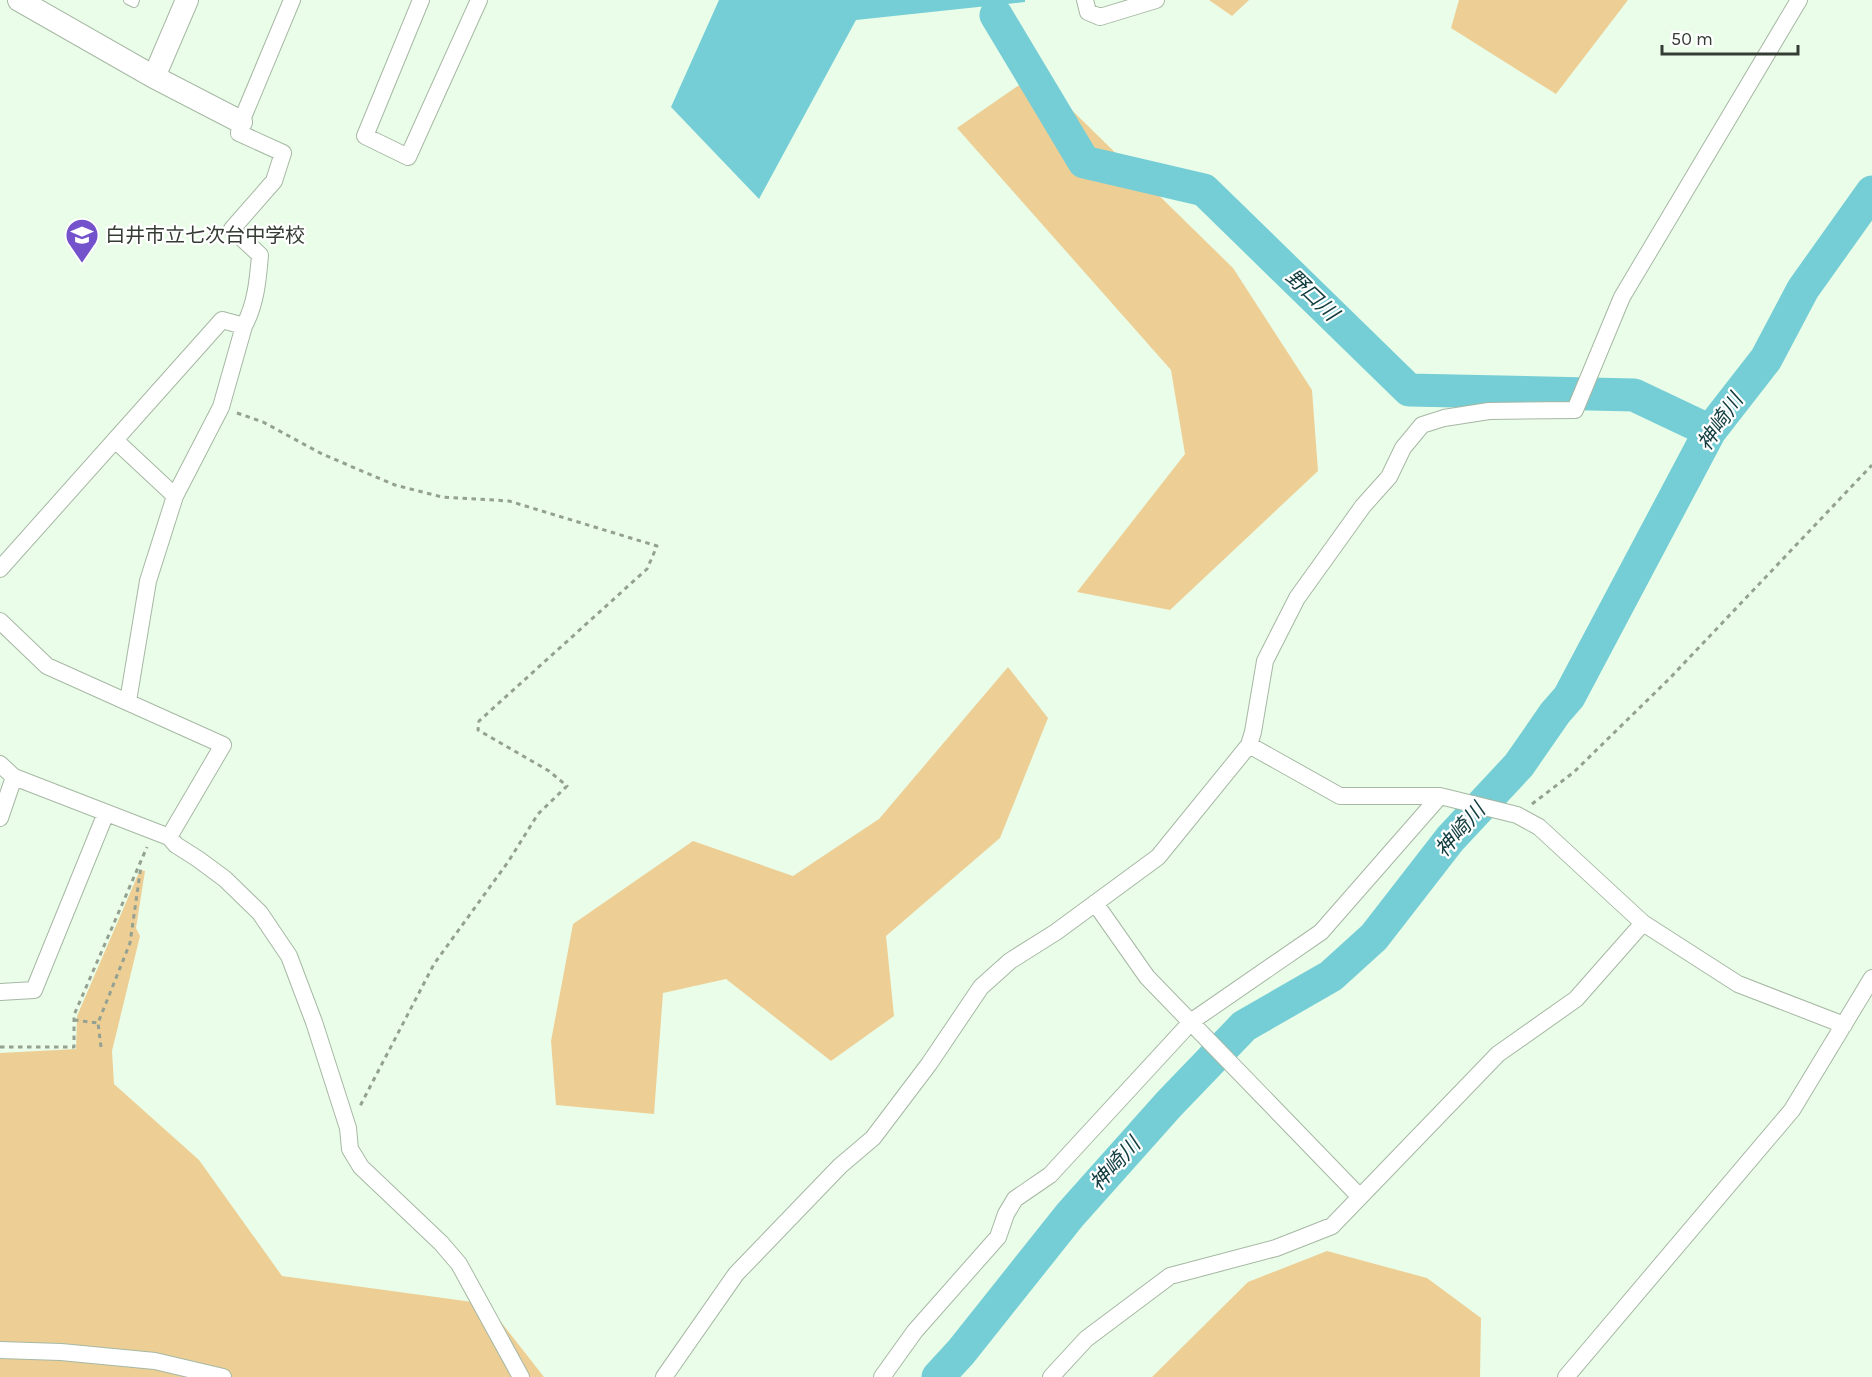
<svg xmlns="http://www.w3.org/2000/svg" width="1872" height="1377" viewBox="0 0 1872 1377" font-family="Karla,'Noto Sans JP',sans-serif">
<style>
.green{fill:#edcf96}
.water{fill:#75ced6}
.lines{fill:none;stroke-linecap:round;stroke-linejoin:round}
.river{stroke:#75ced6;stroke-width:33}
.lane-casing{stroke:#a6b8a4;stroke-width:10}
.street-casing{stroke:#a6b8a4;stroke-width:18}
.secondary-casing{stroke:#a6b8a4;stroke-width:24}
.path{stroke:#94a192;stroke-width:3;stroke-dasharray:4.5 4.5;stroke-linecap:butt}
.lane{stroke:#fff;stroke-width:8}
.street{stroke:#fff;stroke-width:16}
.secondary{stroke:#fff;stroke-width:22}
.labels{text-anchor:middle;stroke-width:4.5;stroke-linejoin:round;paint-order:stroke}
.poi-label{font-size:20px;fill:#353c34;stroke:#fff;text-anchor:start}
.water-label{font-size:21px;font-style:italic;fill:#123d40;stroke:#fff}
</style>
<rect width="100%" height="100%" fill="#eafde8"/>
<path class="green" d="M1209,0H1249L1232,16Z
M1459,0H1628L1556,94L1451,28Z
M1035,74L1233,268L1312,390L1318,471L1170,610L1077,592L1185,454L1171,370L957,128Z
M1008,667L1048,718L1000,838L886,936L894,1016L831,1061L726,979L663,993L654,1114L556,1105L551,1041L573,924L693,841L793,876L879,819Z
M140,870L145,871L136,928L140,936L112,1051L114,1084L199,1160L282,1276L487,1304L544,1377H0V1053L76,1049L77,1016Z
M1327,1251L1427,1278L1481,1318L1480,1377H1152L1248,1282Z"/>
<path class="water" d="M719,0H1025V2L856,20L759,199L671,107Z"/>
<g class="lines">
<path class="river" d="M996,15L1084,162L1204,190L1409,390L1634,395L1710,431
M938,1377L961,1352L1070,1215L1169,1104L1244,1026L1331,976L1374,937L1450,839L1519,765L1555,713L1569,697L1710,431L1766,359L1803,289L1872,192"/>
<g class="lane-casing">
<path id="lane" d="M128,0L134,3L135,0"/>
</g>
<g class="street-casing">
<path id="street" d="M421,0L365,136L408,157L479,0
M1085,0L1088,12L1100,17L1156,0
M115,440L175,496
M0,569L222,320L244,326
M0,621L47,666L223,745L169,837
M128,701L148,581L175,496L221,407L244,326C256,304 258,279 260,255L232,229L274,181L283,153L239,133L241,122L292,0
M1249,745L1340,796H1440L1517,815L1539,827L1643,923L1738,984L1844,1025
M0,764L14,777L169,837L176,845L198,859L225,879L260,913L289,956L314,1022L348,1128L350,1149L361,1167L441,1243L459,1264L521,1377
M0,818L14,777
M1095,903L1147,977L1360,1197
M0,992L34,990L106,813
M0,1350L61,1352L155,1361L223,1377
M664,1377L736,1274L840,1166L873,1138L929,1064L981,987L1010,961L1056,932L1158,857L1249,745L1253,732L1265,661L1297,598L1363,506L1389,477L1403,448L1422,425L1444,418L1489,411L1575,410L1622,297L1799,0
M882,1377L915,1331L998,1237L1006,1214L1015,1199L1050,1175L1192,1021L1321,932L1440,796
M1051,1377L1086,1339L1170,1276L1276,1248L1332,1226L1498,1054L1576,999L1643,923
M1566,1377L1792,1110L1872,978"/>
</g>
<g class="secondary-casing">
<path id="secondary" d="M19,0L154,77L241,122
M154,77L187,0"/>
</g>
<path class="path" d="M237,413L263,422L322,454L395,485L442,497L509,501L657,546L647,569L479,721L478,730L549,771L567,786L538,814L508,862L434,964L359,1108
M1532,804L1574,772L1670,678L1872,465
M74,1020L98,1023
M0,1047H74V1015L147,847
M101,1047L98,1023L130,943L141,866"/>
<use href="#lane" class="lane"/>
<use href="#street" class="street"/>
<use href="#secondary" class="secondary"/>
</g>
<defs>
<g id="school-pin" transform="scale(1.725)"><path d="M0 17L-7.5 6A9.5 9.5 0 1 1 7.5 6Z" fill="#7352cc" stroke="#fff"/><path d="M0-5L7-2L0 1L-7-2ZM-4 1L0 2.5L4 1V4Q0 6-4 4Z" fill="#fff"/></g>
</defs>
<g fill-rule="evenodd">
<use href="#school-pin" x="82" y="235"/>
</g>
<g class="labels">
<g class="poi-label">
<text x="105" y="242">白井市立七次台中学校</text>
</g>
<g class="water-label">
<text transform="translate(1312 295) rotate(44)" y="7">野口川</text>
<text transform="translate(1720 422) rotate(-56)" y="7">神崎川</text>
<text transform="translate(1460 830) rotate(-49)" y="7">神崎川</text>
<text transform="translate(1115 1164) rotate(-48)" y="7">神崎川</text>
</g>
</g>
<path d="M1662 45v9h136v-9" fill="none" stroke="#353c34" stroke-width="3"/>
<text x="1671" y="45" font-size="18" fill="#353c34" stroke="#ffffff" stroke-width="4.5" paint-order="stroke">50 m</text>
</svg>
